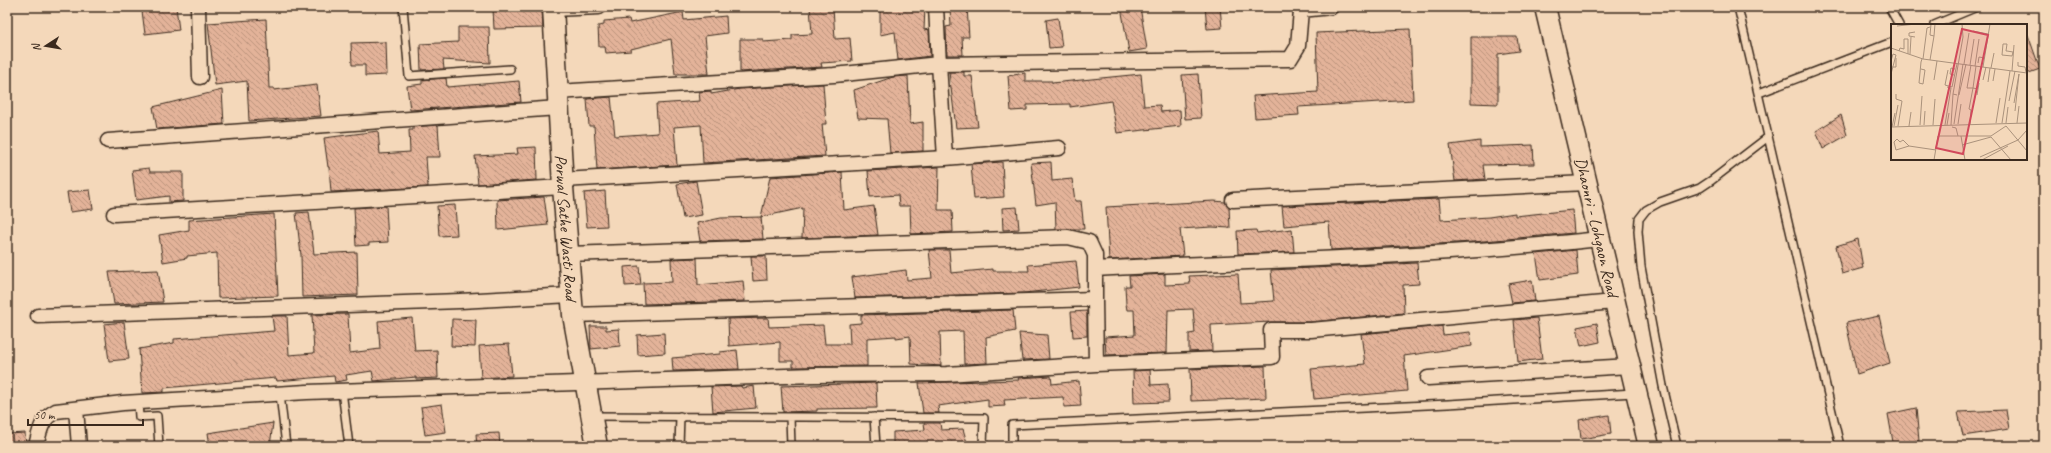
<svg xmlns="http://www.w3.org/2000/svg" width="2051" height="453" viewBox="0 0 2051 453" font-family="Caveat,sans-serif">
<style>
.building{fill:url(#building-back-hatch);stroke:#3b2a1e}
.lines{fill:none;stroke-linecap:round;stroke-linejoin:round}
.lane-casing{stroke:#3b2a1e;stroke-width:10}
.street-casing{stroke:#3b2a1e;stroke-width:17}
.secondary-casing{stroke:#3b2a1e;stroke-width:23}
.lane{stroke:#f4d8ba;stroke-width:7}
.street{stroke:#f4d8ba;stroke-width:14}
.secondary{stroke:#f4d8ba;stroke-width:20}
.labels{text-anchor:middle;stroke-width:4;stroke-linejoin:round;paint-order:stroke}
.street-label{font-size:17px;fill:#3b2a1e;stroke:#f4d8ba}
.inset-road{fill:none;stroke:#aa927c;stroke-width:1}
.view{fill:#d1495b;fill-opacity:0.15;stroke:#d1495b;stroke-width:2}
.inset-edge{fill:none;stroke:#3b2a1e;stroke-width:2}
</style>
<defs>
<pattern id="building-back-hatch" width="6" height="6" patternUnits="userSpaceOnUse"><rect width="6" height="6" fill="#e3b399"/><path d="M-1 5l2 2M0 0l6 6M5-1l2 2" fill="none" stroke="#b9927c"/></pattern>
</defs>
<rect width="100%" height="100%" fill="#f4d8ba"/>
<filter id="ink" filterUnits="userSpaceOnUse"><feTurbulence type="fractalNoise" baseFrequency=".025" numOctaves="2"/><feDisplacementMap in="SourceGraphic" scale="8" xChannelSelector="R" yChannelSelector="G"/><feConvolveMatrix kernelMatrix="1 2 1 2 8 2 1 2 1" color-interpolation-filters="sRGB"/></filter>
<g filter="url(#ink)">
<path class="building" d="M176,7L179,30L145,34L142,11Z
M810,7H833L835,39L850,38L852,61L821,63L822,67L740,72V39H763V42L792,40V35L812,34Z
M880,7H925L924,30L929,29L930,56L898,60L895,32L880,35Z
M950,7H967L969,37H962L963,55H947L946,27L951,26Z
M1121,7H1140L1147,49L1129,52Z
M1205,7H1220L1222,28L1207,29Z
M493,9H542L543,28L494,29Z
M683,12L684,20L726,16L727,33L705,36L709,74H675L671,39L631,49V51L606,53L605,47H599L598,26L604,25V21L629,19L630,23Z
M1058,18L1062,47L1049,48L1046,20Z
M266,19L269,88H274V90L317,85L321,116L249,121L247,81L215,85L208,23Z
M458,27H489L490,63L443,60L444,69L421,70L420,44L458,42Z
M1410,29L1413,100L1298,107L1299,115L1255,118L1253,96L1318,92L1316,33Z
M2026,35H2028L2040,69L2026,74Z
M1471,37H1517L1519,51L1498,54V104L1471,103Z
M386,42L387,75L365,76V65H352L351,43Z
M949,72H964V76H972L978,127L956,128Z
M1025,73V81H1052V83L1141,74L1144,106L1160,105L1161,112L1180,110L1181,126L1117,133L1111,101L1070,107V104L1027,105V110L1011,111L1008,76Z
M1198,74L1201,118L1185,119L1182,75Z
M908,76L910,124L923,122V151L890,153L887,119L858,118L854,90L893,77Z
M446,78L447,87L519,81L521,102L410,110L407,86L422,84V80Z
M823,84L826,124H822L825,156L703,163L701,125L674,127L677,165L597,170L594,126H589L587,99L611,97L615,136L658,133L656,104L700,101L699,92L711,91V94L740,89Z
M222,90L224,124L157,129L153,107Z
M1841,115L1847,135L1823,149L1816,131Z
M438,125L440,157H426L428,187L331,192L329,167H328L324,138L378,131L380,154L410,152L409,130H413V127Z
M1480,141V147L1533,145L1534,164L1483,165L1485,179L1455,181L1450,145Z
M536,147L537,180L478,184L475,156L518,154L517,148Z
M1002,162L1004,197L974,199L971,164Z
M1051,162L1052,181L1072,179L1075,201H1081L1084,229H1056L1055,202L1036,205L1031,163Z
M939,167L938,210H952L953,232L911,234L910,206H899L898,195L870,197L868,171Z
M149,168L150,172H183V201L169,202V196L136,200L132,170Z
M842,172L844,210L874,206L878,235L802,238L803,208L761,217L770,177Z
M696,181L702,215L683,218L677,184Z
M90,190L93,209L70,212L67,192Z
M605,191L607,226L587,227L584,193Z
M544,197L548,225L498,230L497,200Z
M1439,199L1441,220L1489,217L1515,213V216L1572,210L1574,233L1473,242L1331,250L1329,222L1284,226L1282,206Z
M1214,201L1225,202L1229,207L1230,228L1212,227L1180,229L1183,256L1109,260L1106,207Z
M455,205L457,235L439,236L437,206Z
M386,206L388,242L369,243V245L356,246L354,208Z
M1017,207L1019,229L1003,230L1002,208Z
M309,212L314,254L357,252L358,295L302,297L301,255L296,213Z
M274,214L278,296L218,298L217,253L187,256V258L163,262L159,235L189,230V220Z
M761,217L763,239L700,241L697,223L721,218Z
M1292,229L1294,252L1238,254L1237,231L1256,230L1257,233Z
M1858,239L1863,268L1842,274L1836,246Z
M929,250H949L951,273L993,269V271H1029L1028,265L1076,261L1079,287L1024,293L855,298L852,277L906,270L907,280L932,278Z
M1576,250L1578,275L1540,280L1536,254Z
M751,256H766L767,280L753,281Z
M697,258L698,285L743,281L745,301L644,304L643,283L672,282L671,259Z
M1417,263L1419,284L1403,285L1404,313L1311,322H1271L1211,325L1212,351L1189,352V334L1195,333L1193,309L1168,310L1167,353L1106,355L1105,337L1135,335L1134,310H1127L1126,304L1125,286H1130L1129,276L1165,274V285L1190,284L1189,276L1238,274L1240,303L1274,301L1271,270Z
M639,266L641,285L625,286L624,267Z
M158,270L163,302L114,304L109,272Z
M1532,280L1535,301L1512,303L1508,284Z
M1013,310L1015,331L986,337L987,363L964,364L963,331L940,332L941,366L911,364L910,336L896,338V336L867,338V366L793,367V361H780V342L729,346L728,319L768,318L769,327L823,325L825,344H850L849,324L861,323V315Z
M1087,311V336L1073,337L1071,312Z
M348,314L350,353L380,349L378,321L412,318L415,351L437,350L438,378L416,379V377L374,381L372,371L346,375L347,380L335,382L334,376L277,381L276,378L164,388V392L142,393L139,349L174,343V339L274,331L272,316H287L289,355L314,353L312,315Z
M1879,316L1890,363L1857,374L1846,323Z
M1537,318L1542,359L1518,362L1514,320Z
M452,319L476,320L475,347L451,346Z
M124,322L129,359L109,361L104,324Z
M1597,323L1600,342L1581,346L1577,327Z
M590,326H606V330L619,329L620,346L591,349Z
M1442,326L1443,335L1470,332L1472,346L1404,356L1407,391L1314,399L1311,369L1365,364L1361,334Z
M664,333L665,353L638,355L637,335Z
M1019,333L1047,335L1049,359L1022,360Z
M509,344L512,376L481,378L479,346Z
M737,350L739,369L673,371L672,358L720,354V352Z
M1265,366L1266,398L1191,401L1190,369Z
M1150,370L1151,385L1168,384L1169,402L1134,403L1133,371Z
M1051,376L1052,384L1079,381L1081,406L1064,407L1063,397L1004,400L1005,406L988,407V399L938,406L939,413H923L919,383L1019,380L1018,378Z
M876,383L877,408L817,409V411L783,412L781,386Z
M741,386L742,388L754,386L756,408L713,412L711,387Z
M442,404L446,432L425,435L421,407Z
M1916,408L1919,441L1893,442L1888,414Z
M2006,410L2009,429L1963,436L1958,412Z
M1609,415L1611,434L1581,439L1579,420Z
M273,423L270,446H210L208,433Z
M924,423H940L941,430L963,429L968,446H893V432L925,430Z
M25,433L26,446H7V434Z
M499,433L500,446H477L476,434Z"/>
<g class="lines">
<g class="lane-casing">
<path id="lane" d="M403,7L409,76L510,69
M1738,7L1840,446
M1889,7L1899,25
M1934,25L1977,7
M1759,93L1892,42
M342,391L349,446
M280,394L286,446
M138,402L139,417L157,416L159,446
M593,416L984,418L983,446
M790,417L791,446
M874,417L876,446
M679,446L680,416
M1012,446V425L1448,404L1634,393
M1677,446L1663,386L1641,267L1638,231L1639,219L1646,210L1660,202L1700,188L1712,180L1768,137"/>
</g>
<g class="street-casing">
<path id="street" d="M198,7L200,77
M553,9L599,7
M557,92L834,75L939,64L936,7
M108,141L558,108
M945,158L1059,148
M563,180L945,158L939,64L1290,59L1298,46L1301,10L1331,7
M1233,200L1586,183
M114,214L563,187
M568,254L1068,237L1089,242L1095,255V269
M573,315L1095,299V269C1263,260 1432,258 1599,239
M38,316L460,301L571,295
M1096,364L1272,357L1271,330H1311L1614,302
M1428,378L1630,366
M76,409L79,446
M36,446C40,430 41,419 56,411L123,403L307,392L814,375L947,374L1096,364L1095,299"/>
</g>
<g class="secondary-casing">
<g id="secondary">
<path id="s1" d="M553,7L563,187L573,315L597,446"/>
<path id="s2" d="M1545,7L1649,446"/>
</g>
</g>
<use href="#lane" class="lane"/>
<use href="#street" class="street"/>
<use href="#secondary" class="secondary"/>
</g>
</g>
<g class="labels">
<g class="street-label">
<text dy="6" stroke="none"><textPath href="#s2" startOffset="226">Dhaonri - Lohgaon Road</textPath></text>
<text dy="6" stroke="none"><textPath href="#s1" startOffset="221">Porwal Sathe Wasti Road</textPath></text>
</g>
</g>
<g transform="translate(1891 24)">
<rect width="136" height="136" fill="#f4d8ba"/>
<path class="inset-road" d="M6,2L25,0M82,7L97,10M24,8L18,9V12L24,13M43,12L44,0M0,24L32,35L136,49M8,27L9,24L13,25V15H17V30M122,28L121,32L111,31L112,20H116L115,27H116L122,28H123M19,30L20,13M32,35L36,4L39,3M39,36L43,12L39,11L40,0M0,37L2,30L5,31L0,50M127,38V42L134,43L135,48M87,39L88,33L94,34M73,40L78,9M79,41L83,15M84,42L88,15M85,42L82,64L87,65M0,43H5V34M92,43L99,0M100,44L103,29M30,45L34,46L32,60L28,59L30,38L31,35M57,46L54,61L61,63L66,40M121,47L123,21M63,51L59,50L60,44L64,45M43,56L46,37M88,56L90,43M92,56L95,43M102,57L104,45M97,58L99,44M5,70V75L11,77L7,102M66,71L62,70L72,13L71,0M68,71L75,40M86,71L88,59M118,77L124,47M123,79L128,50M124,87L128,50M105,99L109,74M111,99L119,47M115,99L117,83M126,99L128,82M63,100L72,40M67,100L70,80M79,100L80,86L78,85L82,64H76L80,41M29,101L31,72M33,101L34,87M42,101L44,75M54,101L60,64L56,63M56,101L58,89M60,101L62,70M3,102L7,81M18,102L20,88M0,103L136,99M1,103L4,89M61,103L65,104L67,112M70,112L74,136M100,112L115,102L136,127M71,121L100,113L120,136M18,122L12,116L9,118L6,115L3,118L5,126L18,122L45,126M89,133L127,116L136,106M43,136L47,112H100M91,136L117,122"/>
<path class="view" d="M71,5L97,11L72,130L45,124Z"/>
<rect width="136" height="136" class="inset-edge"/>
</g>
<rect width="2051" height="453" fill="none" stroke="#f4d8ba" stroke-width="24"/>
<rect x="12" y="12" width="2027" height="429" fill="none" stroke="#3b2a1e" stroke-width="1.5" filter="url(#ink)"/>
<g transform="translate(46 46) rotate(258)" stroke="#f4d8ba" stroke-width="3" paint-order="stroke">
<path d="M0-3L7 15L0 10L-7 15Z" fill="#3b2a1e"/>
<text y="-6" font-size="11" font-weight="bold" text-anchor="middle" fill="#3b2a1e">N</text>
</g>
<path d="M28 419v6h115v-6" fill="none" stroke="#3b2a1e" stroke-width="2"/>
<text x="34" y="419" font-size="12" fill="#3b2a1e" stroke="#f4d8ba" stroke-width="3" paint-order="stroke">50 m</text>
</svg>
